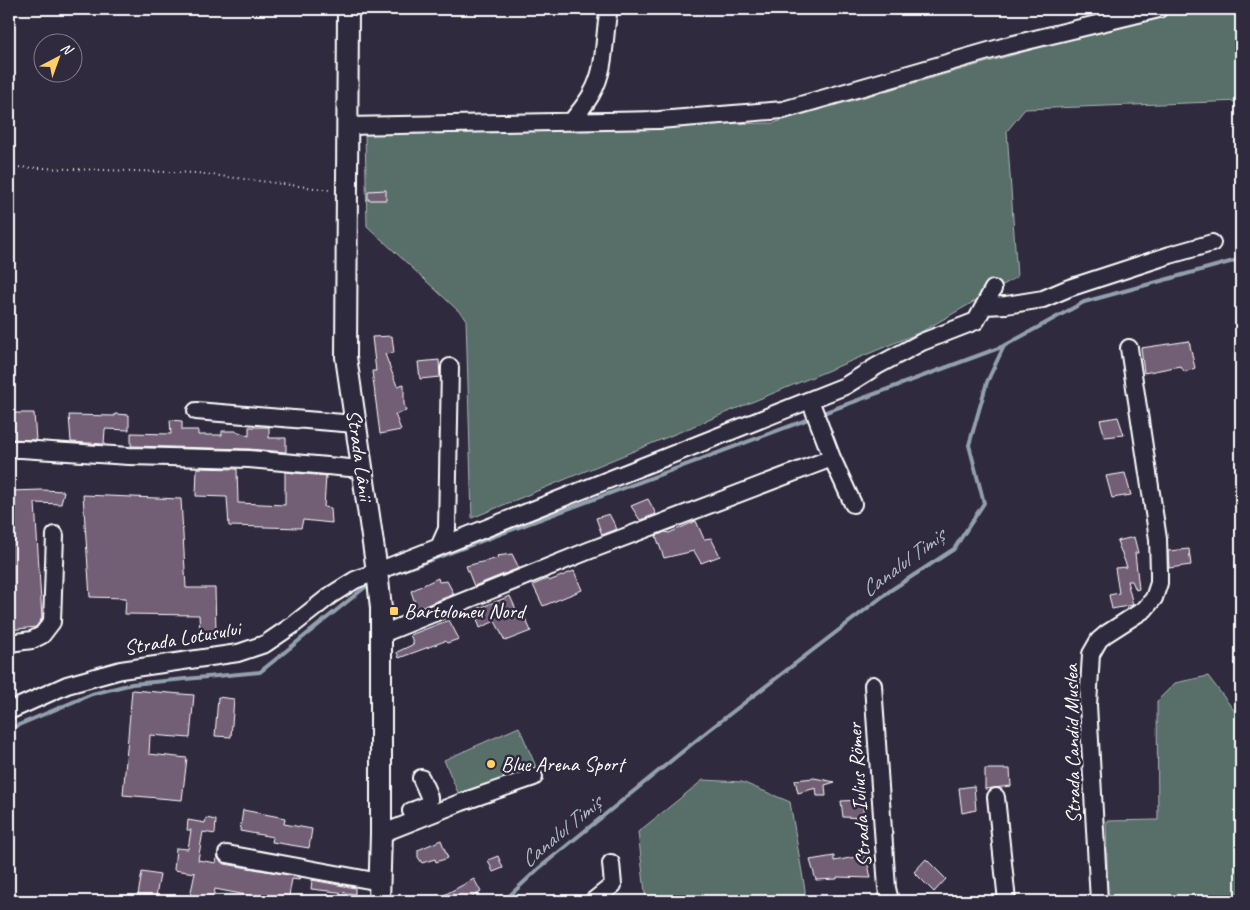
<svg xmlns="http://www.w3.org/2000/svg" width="1250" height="910" viewBox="0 0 1250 910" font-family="Caveat,sans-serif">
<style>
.green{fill:#586e69;stroke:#acb6b4}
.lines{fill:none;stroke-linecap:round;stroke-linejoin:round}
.stream{stroke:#93a1ad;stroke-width:4}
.building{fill:#725e76;stroke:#fff}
.minor-casing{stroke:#fff;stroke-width:20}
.major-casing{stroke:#fff;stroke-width:24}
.path{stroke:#fff;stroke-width:2;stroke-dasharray:1 4;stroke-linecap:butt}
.minor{stroke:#2f2a3d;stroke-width:16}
.major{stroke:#2f2a3d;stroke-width:20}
.poi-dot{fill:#ffd166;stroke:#2f2a3d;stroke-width:2}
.labels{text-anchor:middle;stroke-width:5;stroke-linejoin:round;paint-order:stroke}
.street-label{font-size:21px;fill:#fff;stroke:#2f2a3d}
.poi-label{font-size:21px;fill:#fff;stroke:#2f2a3d;text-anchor:start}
.water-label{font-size:22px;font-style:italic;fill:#aeb8c1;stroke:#2f2a3d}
</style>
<rect width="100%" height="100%" fill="#2f2a3d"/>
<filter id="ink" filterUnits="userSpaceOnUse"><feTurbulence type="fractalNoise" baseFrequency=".02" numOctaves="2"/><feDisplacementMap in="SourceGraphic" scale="10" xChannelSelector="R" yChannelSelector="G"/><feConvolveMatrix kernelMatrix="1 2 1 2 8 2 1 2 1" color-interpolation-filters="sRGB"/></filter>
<g filter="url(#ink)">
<path class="green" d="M1186,9H1241V101L1025,109L1007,131L1017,277L921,332L472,518L466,318L367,226L365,132L396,129L773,123L1129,22Z
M1208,676L1239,717H1241V901H1108L1106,821L1158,820L1157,701L1175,683Z
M519,727L537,769L462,802L444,760Z
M703,780L742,782L790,802L805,890V901H646L638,832Z"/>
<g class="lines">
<path class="stream" d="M826,412L1004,346
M388,576L806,420
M9,729L92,694L132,684L260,672L369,584
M504,901L538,869L709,730L891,590L954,549L984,503L969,445L987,382L1004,346L1084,302L1241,259"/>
</g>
<path class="building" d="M386,190V200H368V191Z
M392,336L394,353L385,354L397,386L404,384V404L406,411L395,414L401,430L380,434L372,371H376L372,337Z
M1189,341L1195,368L1185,372L1180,366L1144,373L1141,348Z
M439,360L440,377L420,379L418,362Z
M9,413H34L36,440L9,439Z
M115,414L129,415V430L105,429L104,444L71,442L69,415L115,416Z
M1118,417L1124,435L1105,437L1100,420Z
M170,420L182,421V430H198V435H222V431H236L249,436V427H269V438H286V452L249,449L131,446V433L171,434Z
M197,468L237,469L238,503L285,505V472L326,476L324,507L331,508L332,523L303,520L301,528L229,526L227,497L196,496Z
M1125,473L1131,495L1112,498L1106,476Z
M42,490L64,491L61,504L35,503L42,618L36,627L9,630V491Z
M83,495L181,499L186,588H215L216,632H200L199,615L125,614L126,598L90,597Z
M648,499L656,514L640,520L631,506Z
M609,514L617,529L602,535L596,518Z
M696,521L704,539L711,538L720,556L701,563L694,551L664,558L656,536L665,532L669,533Z
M1134,537L1138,553H1135L1139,589L1136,590L1132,581H1127L1133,605L1112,609L1109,595L1119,593L1115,568L1127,567L1117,541Z
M1189,549L1191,565L1169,568L1168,551Z
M512,554L519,568L474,586L466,566L498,558L497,556Z
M574,571L582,590L543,606L533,585L547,579L549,581Z
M438,578L439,582L447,581L454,594L417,609L411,591Z
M510,596L518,614L523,613L531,631L505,641L495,621L480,628L474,610Z
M449,620L459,639L447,643L445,641L399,658L397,652L414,644L410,635Z
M132,690L194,695L190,738L150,735L149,754L187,758L182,800L123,795Z
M218,697L234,699L231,737L215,736Z
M985,769H1010L1011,786L985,789Z
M814,778L835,782L825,785L826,796H817L816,788L798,793L795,780Z
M974,786L976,810L962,813L959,788Z
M862,800L864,818L843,817L841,801Z
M243,810L285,818L284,824L312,829L309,848L272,842L273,837L240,831Z
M206,818L216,820L215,834L203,832L198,860L216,863L217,856L220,861L225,864L300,877L299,880L292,879L288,901H277L215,889L212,901H189L195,873L174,870L176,848L188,849L191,830H187L188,820L205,823Z
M441,840L448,858L436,862L435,859L422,863L418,857V850Z
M866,855L871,878L837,877V879L816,880L810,860L834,856V861Z
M498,856L503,868L493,872L488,860Z
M926,859L946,879L934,892L914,872Z
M142,872L160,875L155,901H137Z
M474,879L481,892L465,901H433Z
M312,880L355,888V894L311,889Z"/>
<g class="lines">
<g class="minor-casing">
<path id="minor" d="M571,122C578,113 587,103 592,93C607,67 603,37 609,9
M347,126L659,120L783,110L1006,46L1159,9
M984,306L1006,305L1043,299L1069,288L1170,255L1212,243
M810,400L832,458L853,504
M196,411L355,424
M9,449H21L129,456L249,459L361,469
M439,547L845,386L877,366L922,342L976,321L993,289
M382,634L588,551L832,458
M9,643L32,640L42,635L52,622L55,535
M873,685L887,888L890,901
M9,711L67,685L121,670L238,653L265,644L293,625L331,595L355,580L439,547L447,529L450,367
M996,797L1007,901
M411,811C437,803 430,800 421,778
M381,834L462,802L534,777
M227,854L380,882
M593,901L613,885L611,863
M1099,901L1088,705L1091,654L1099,640L1106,634L1145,609L1154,598L1159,583V572L1158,539L1129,348"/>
</g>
<g class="major-casing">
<path id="major" d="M348,9L346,357L377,571L381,608V834L379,901"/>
</g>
<path class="path" d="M9,167L197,173L330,190"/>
<use href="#minor" class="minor"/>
<use href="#major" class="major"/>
</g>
</g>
<g class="poi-dot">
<rect x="389" y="606" width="10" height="10" rx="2.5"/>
<circle cx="491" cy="764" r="5"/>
</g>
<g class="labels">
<g class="street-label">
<text transform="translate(360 455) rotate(82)" y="7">Strada Lânii</text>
<text transform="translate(182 638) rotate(-10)" y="7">Strada Lotusului</text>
<text transform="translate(1072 744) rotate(-91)" y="7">Strada Candid Muslea</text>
<text transform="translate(859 795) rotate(-94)" y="7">Strada Iulius Römer</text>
</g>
<g class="poi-label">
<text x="404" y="618">Bartolomeu Nord</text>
<text x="501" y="771">Blue Arena Sport</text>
</g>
<g class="water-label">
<text transform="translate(902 562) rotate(-37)" y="8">Canalul Timiș</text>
<text transform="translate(560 831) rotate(-40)" y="8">Canalul Timiș</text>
</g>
</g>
<rect width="1250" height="910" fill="none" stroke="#2f2a3d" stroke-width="30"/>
<rect x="15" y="15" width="1220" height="880" fill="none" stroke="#fff" stroke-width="2" filter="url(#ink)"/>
<g transform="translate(58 58) rotate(41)"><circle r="24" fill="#2f2a3d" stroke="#827f8b"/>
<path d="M0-4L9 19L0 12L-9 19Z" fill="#ffd166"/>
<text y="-8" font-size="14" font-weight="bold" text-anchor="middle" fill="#ffffff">N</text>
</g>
</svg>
